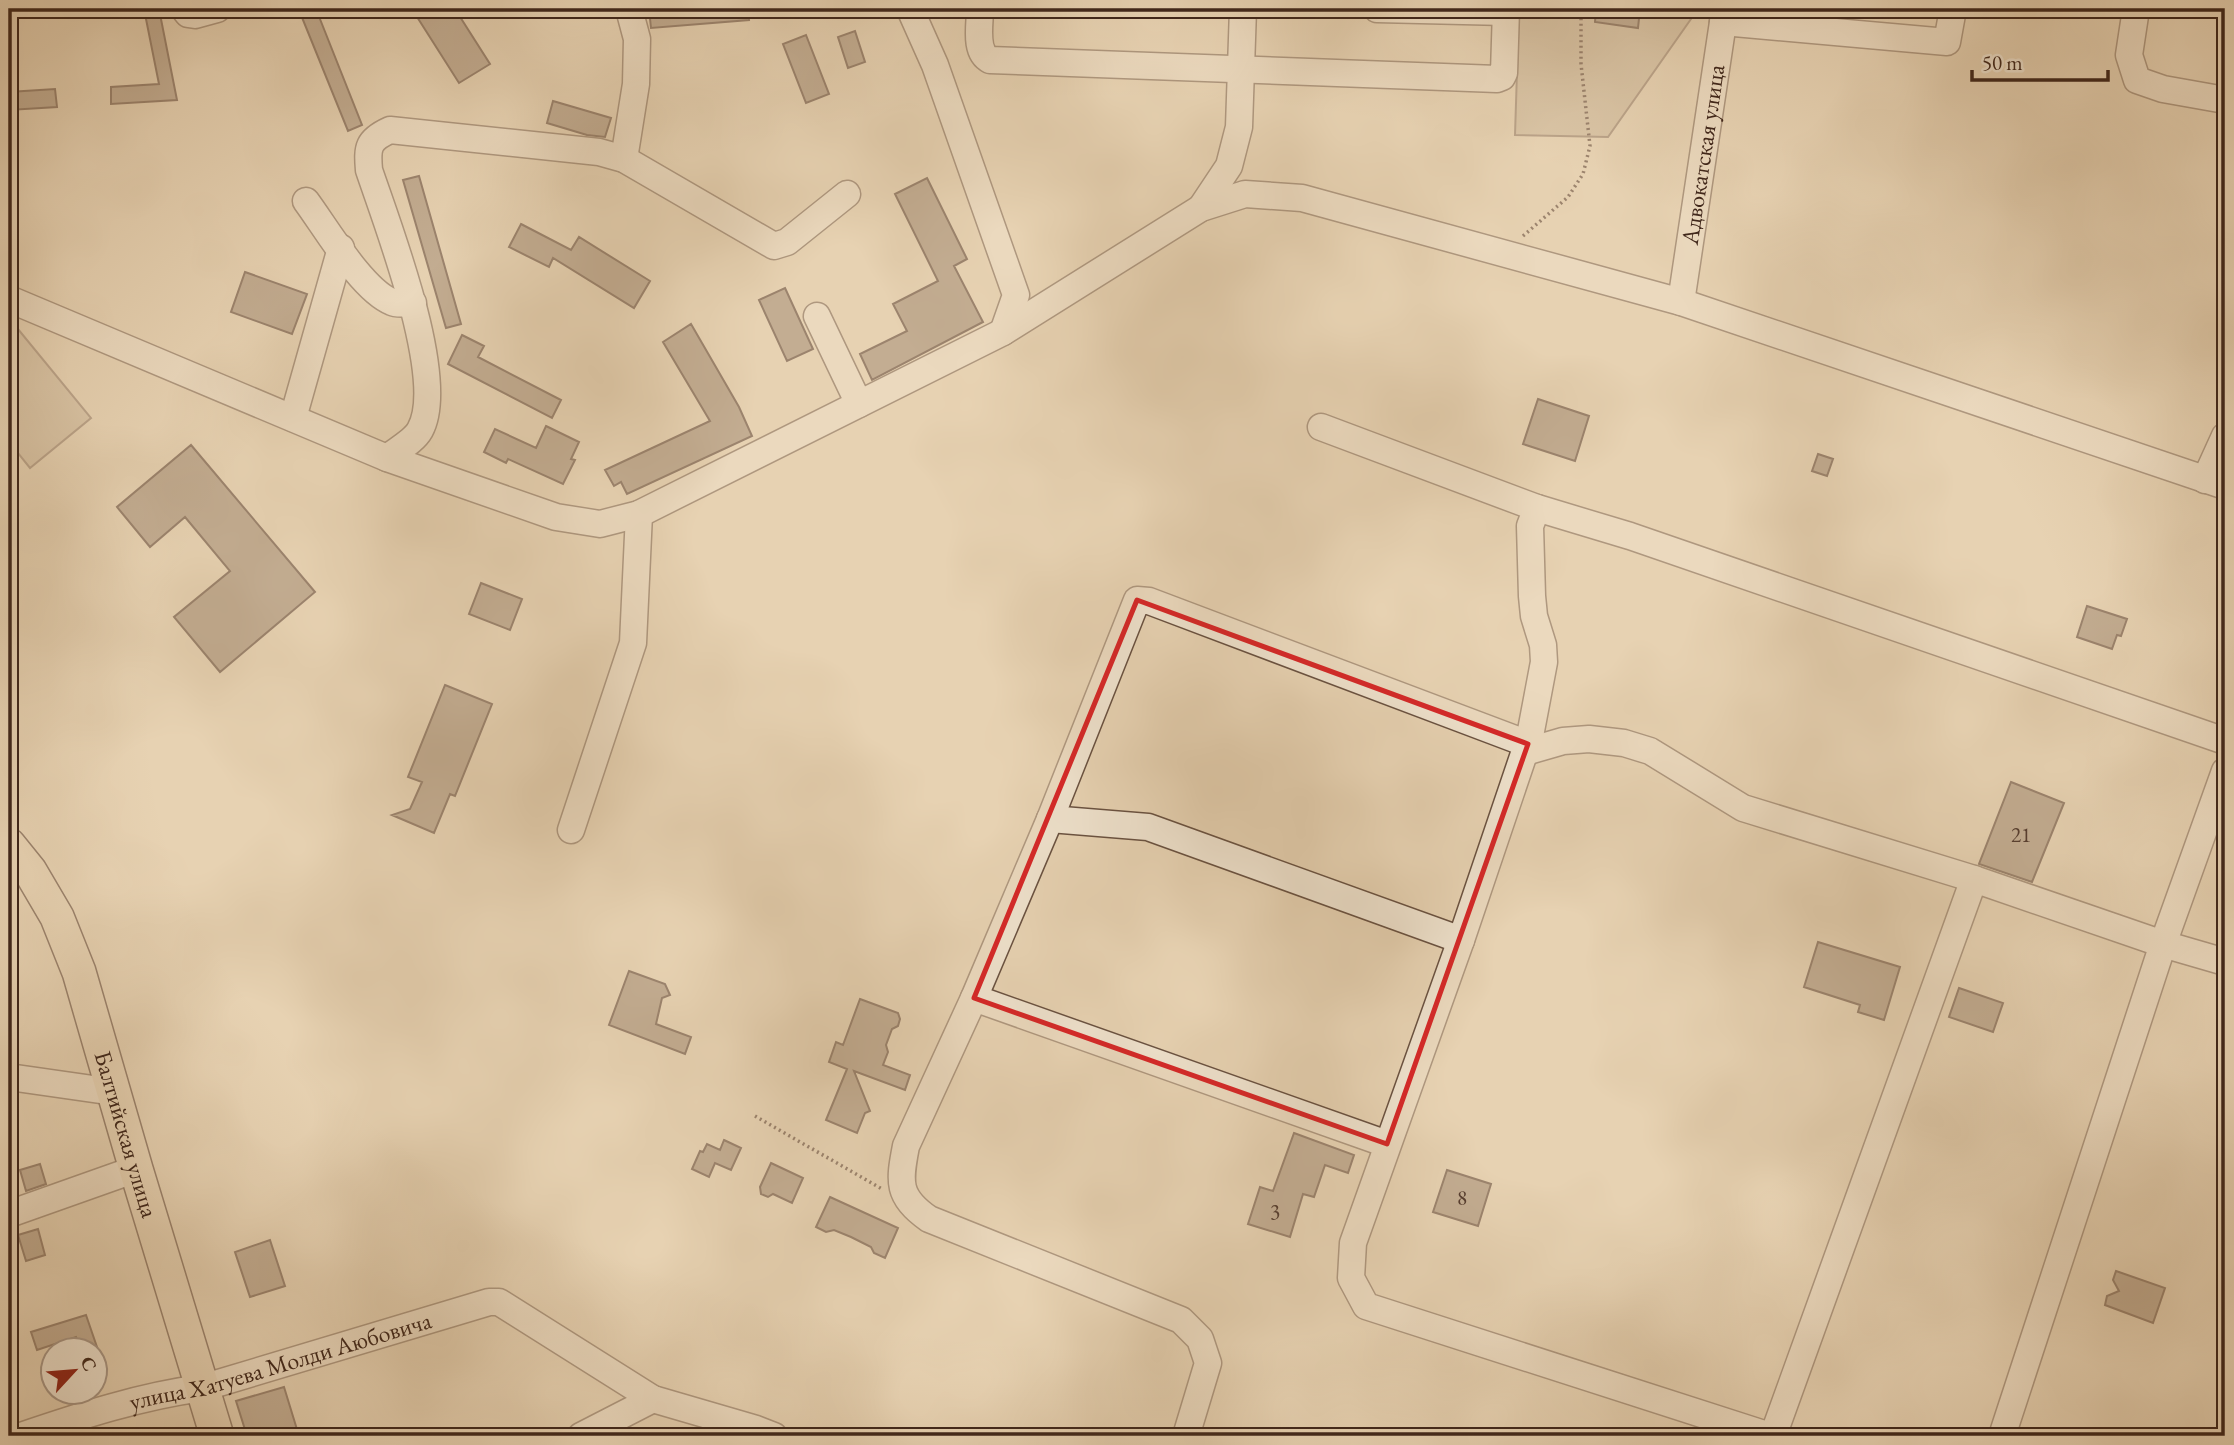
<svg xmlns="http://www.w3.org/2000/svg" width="2234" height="1445" viewBox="0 0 2234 1445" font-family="'EB Garamond',serif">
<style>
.green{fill:#cbb598;stroke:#866e5a;stroke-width:2}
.building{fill:#97806a;stroke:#40271b;stroke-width:2}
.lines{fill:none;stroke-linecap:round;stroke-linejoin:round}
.minor-casing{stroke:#6a5241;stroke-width:29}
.major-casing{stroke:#40271b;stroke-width:36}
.path{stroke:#40271b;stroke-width:3.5;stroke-dasharray:2 3.5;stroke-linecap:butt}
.minor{stroke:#efe2cd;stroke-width:26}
.major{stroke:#e7d2b2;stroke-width:33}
.marked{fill:none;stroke:#d62828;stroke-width:5;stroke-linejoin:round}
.labels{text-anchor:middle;stroke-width:5;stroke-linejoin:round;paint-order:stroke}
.number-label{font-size:21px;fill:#563d2f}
.street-label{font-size:24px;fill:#40271b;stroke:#efe2cd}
</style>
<rect width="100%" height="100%" fill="#e7d2b2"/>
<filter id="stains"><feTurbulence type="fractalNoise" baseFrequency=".00286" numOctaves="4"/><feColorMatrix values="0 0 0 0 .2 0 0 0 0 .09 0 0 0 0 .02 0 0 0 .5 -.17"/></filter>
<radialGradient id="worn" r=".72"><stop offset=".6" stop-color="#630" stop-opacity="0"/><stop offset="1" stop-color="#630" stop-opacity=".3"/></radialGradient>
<path class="green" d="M1519,9H1698L1608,137L1515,135Z
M13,323L91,418L30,468L9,442V327Z"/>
<path class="building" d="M144,9H159L177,100L111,104V87L159,84Z
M316,9L362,125L348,131L301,15Z
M412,9H455L490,64L459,83Z
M649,9H748L749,20L651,28Z
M1596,9H1640L1638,28L1595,22Z
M855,31L865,62L848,68L838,37Z
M806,35L829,94L806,103L783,44Z
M55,89L57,107L9,110V92Z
M553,101L611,118L605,137L587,135L547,123Z
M419,176L461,324L446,328L403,180Z
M927,178L967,259L954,266L983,322L872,380L860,354L907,331L893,304L938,281L895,194Z
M521,224L571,250L579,237L650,281L634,308L553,258L549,267L509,247Z
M245,272L307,294L292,334L231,312Z
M785,288L813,349L787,361L759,300Z
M691,324L739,407L752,436L627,494L621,482L614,486L605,470L710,421L663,342Z
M462,335L484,346L478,357L561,400L552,418L448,364Z
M1538,399L1589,416L1575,461L1523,444Z
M546,426L579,442L571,459L575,460L563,484L508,459L506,463L484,452L495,429L536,448Z
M191,445L315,592L220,672L174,617L230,571L185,517L150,547L117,507Z
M1818,454L1833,459L1827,476L1812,471Z
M481,583L522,599L510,630L469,614Z
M2087,606L2127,619L2121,636L2117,635L2112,649L2077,637Z
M445,685L492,704L455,796L450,794L434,833L392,815L410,809L422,782L408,777Z
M2011,782L2064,803L2032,882L1979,864Z
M1818,942L1900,967L1884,1020L1858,1012L1860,1005L1804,987Z
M629,971L665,984L670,995L662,998L656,1024L691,1037L685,1054L609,1025Z
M1959,988L2003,1003L1993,1032L1949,1017Z
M860,999L898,1013L900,1019L898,1026L892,1029L886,1045L888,1052L883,1065L910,1075L905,1090L854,1071L870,1111L865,1113L857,1133L826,1120L847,1069L829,1062L836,1042L843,1045Z
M1294,1133L1354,1155L1348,1173L1325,1165L1314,1197L1303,1194L1290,1237L1248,1224L1260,1187L1273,1191Z
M724,1140L741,1148L731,1170L715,1163L709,1177L692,1169L700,1151L703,1152L707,1144L720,1150Z
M771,1163L803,1178L792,1203L773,1194L768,1197L761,1194L760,1187Z
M40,1164L46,1184L26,1191L20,1170Z
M1447,1170L1491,1184L1478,1226L1433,1212Z
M830,1197L898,1228L885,1258L874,1253L871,1247L851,1237L834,1230L826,1232L816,1227Z
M38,1229L45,1255L26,1261L18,1235Z
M270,1240L285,1286L250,1297L235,1252Z
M2116,1271L2165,1288L2153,1323L2105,1305L2107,1296L2119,1291L2113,1280Z
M86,1315L98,1350H80L76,1337L37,1350L31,1332Z
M284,1387L299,1436H247L236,1401Z"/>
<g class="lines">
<g class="minor-casing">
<g id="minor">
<path d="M184,9L188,14L195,15L217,9"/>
<path d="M910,9L935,65L1016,295L1003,332"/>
<path d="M980,9C980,25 974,52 990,60L1497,79L1502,77L1504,73L1506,9"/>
<path d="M1377,9L1506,12"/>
<path d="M2136,9L2129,55L2137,80L2163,89L2225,100"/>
<path d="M1723,22L1947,42L1953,9"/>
<path d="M624,159L636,84L637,39L629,9"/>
<path d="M306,201C326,228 362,290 392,302C398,305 406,303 413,303"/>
<path d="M1201,208L1229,166L1239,127L1243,9"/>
<path d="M9,299L387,458L556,517L600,524L639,514L1003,332L1201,208L1245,194L1302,198L1681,302L2225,486"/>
<path id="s1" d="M1681,302L1725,9"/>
<path d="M817,316L859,404"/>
<path d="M293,418L341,248"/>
<path d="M1321,427L1537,508L1630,536L2225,741"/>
<path d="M387,458C397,450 414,441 420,430C448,380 387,224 369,170C367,147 368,140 390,130L599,152L624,159L774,246L787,242L847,194"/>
<path d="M2205,480L2225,436"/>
<path d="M1537,508L1530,526L1532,596L1534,616L1543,645L1544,662L1530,736L1461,940L1353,1243L1351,1278L1366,1306L1770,1436"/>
<path d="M1525,752L1563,741L1589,739L1624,743L1650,751L1743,808L1974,879L2163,944L2225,962"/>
<path d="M1050,819L1148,827L1461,940"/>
<path d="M571,830L633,643L639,514"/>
<path d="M974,998L1050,819L1137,600L1149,601L1528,744"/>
<path d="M9,1077L114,1092"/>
<path d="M9,1214L136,1169"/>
<path id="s2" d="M21,1436C80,1416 141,1396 202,1388L489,1302H499L653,1399L756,1429L774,1436"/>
<path d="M581,1436L653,1399"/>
<path d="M1186,1436L1208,1363L1200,1339L1181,1320L929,1219C897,1197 899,1182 906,1146L974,998L1387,1144"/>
<path d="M1773,1436L1974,879"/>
<path d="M2002,1436L2163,944L2225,771"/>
</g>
</g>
<g class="major-casing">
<g id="major">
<path id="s3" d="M9,845L30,871L57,917L79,972L136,1169L217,1436"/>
</g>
</g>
<path class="path" d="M1523,236L1568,197L1583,174L1590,146L1581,64V9
M755,1116L882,1189"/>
<use href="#minor" class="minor"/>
<use href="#major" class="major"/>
</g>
<path d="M0 0H2234V1445H0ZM1137,600L1528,744L1387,1144L974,998Z" fill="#e7d2b2" fill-opacity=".55" fill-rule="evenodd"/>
<path class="marked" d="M1137,600L1528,744L1387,1144L974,998Z"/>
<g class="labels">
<g class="number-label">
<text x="2021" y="842">21</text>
<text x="1462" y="1205">8</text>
<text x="1275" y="1219">3</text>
</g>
<g class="street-label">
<text dy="8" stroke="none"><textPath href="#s1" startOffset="149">Адвокатская улица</textPath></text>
<text dy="8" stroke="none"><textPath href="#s3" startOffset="315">Балтийская улица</textPath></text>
<text dy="8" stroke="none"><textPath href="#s2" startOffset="270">улица Хатуева Молди Аюбовича</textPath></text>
</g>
</g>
<rect width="2234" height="1445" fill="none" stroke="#e7d2b2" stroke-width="35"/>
<rect x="10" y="10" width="2213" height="1424" fill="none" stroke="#40271b" stroke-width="3.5"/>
<rect x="18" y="18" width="2199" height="1410" fill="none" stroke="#40271b" stroke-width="2"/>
<g transform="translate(74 1371) rotate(64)"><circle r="33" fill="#efe2cd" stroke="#a99786" stroke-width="2"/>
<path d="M0-5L12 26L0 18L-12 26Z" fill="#8f2418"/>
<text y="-10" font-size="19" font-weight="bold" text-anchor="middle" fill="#40271b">С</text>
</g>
<path d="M1972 70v10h136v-10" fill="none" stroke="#40271b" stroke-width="3.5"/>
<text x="1982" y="70" font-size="21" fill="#40271b" stroke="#efe2cd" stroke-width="5" paint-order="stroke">50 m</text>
<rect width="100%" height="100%" filter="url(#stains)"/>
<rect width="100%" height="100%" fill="url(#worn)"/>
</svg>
